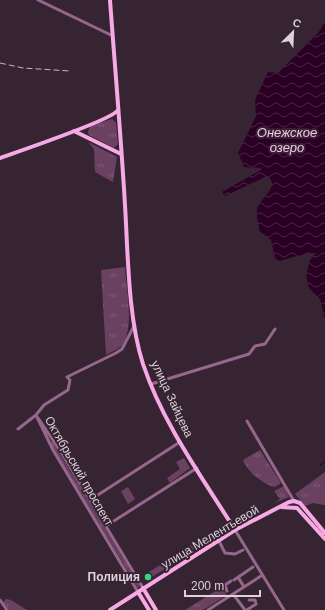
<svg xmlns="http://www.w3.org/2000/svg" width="325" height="610" viewBox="0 0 325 610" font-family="Arial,sans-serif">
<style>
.grass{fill:url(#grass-tufts)}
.pitch{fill:#6b4162}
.water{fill:url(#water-waves)}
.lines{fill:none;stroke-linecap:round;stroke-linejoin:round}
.stream{stroke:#2b0025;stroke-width:1}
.minor{stroke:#96678c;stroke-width:3}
.major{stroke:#f7a9e6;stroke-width:4}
.rail{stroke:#c4b6c0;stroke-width:1;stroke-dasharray:6 3;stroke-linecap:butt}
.poi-dot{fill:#30d883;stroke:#362432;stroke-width:1.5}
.labels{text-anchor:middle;stroke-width:4;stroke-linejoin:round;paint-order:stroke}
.street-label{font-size:12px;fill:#ded1da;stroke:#362432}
.poi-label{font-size:12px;font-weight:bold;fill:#ded1da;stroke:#362432;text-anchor:end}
.water-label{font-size:13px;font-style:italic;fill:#fbc1ed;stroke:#362432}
</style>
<defs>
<pattern id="grass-tufts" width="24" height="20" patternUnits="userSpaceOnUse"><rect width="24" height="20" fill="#6b4162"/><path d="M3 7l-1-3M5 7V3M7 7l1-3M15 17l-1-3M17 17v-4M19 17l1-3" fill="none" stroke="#805b78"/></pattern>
<pattern id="water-waves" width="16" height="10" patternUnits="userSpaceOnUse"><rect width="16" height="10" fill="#2b0025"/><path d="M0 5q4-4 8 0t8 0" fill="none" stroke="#492444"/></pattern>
</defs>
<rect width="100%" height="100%" fill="#362432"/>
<path class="grass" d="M112,119L116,123L118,144L114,148L89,135L88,132L90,126Z
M88,142L117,157L113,182L95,172L94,149Z
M125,267C126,288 135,327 122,345C119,349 111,352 106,355L101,270Z
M52,441L140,586L138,588L50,443Z
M260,450L281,483L275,487C263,485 247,471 243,460Z
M184,458L190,468L170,483L167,478L180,469L176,462Z
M325,472V505L313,503L305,506L295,494Z
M284,486L289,497L274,503L280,499L274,491Z
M220,527L223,533L152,577L149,572Z
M222,587L227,595L203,610H185Z
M6,599L11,600L27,610H9L3,602Z"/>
<path class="pitch" d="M128,487L135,499L128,504L121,491Z"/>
<path class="water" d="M325,22V320L320,299L309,288L306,275L310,260L316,253H309L279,261L275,258L271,240L260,232C259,226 256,216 257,210C259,197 282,187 267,176L265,177L225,196L222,192L261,170V168L244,167L238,153L256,116L255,100L268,72L278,73L318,33Z"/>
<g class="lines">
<path class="stream" d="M320,465L325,462"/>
<path class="minor" d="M38,0L113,36
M151,384L249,354L255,346L265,344L275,329
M36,415L53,450L138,592
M38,418L63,455L143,588
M247,421L294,501
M18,429L36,415L44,405L68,390L70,380L67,377L116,353L122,349L134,326
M90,500L180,442
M106,526L197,468
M235,530L284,610
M219,541L225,553L235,554L243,550
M238,577L244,587
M234,580L253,567
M227,591L225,585L231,581
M233,594L245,610
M0,600L7,610
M208,610L261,576
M247,610L256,604L255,600H249"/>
<path class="major" d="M110,0C115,68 121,137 125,205C128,254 128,318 143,364C163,424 202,477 235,530
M74,131L121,154
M0,158C17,152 111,120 117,111
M281,507L297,508L325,539
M143,588L156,610
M138,592L149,610
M110,610L235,530L289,502L294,501L300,503L325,533"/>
<path class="rail" d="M0,63L23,68L70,71"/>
</g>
<circle class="poi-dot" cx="148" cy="577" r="4"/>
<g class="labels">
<g class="street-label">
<text transform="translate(172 399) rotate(65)" y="4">улица Зайцева</text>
<text transform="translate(79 471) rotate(60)" y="4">Октябрьский проспект</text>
<text transform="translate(210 537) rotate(-31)" y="4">улица Мелентьевой</text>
</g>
<g class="poi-label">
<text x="140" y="581">Полиция</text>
</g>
<g class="water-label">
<text x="287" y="137">Онежское<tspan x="287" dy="15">озеро</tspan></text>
</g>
</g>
<g transform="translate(293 32) rotate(24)" stroke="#362432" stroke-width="3" paint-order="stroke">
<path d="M0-3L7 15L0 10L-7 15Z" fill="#ded1da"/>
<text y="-6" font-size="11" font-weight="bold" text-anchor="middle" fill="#ded1da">С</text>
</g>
<path d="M185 590v6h75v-6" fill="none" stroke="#ded1da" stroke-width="2"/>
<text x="191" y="590" font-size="12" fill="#ded1da" stroke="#362432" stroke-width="3" paint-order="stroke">200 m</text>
</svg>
